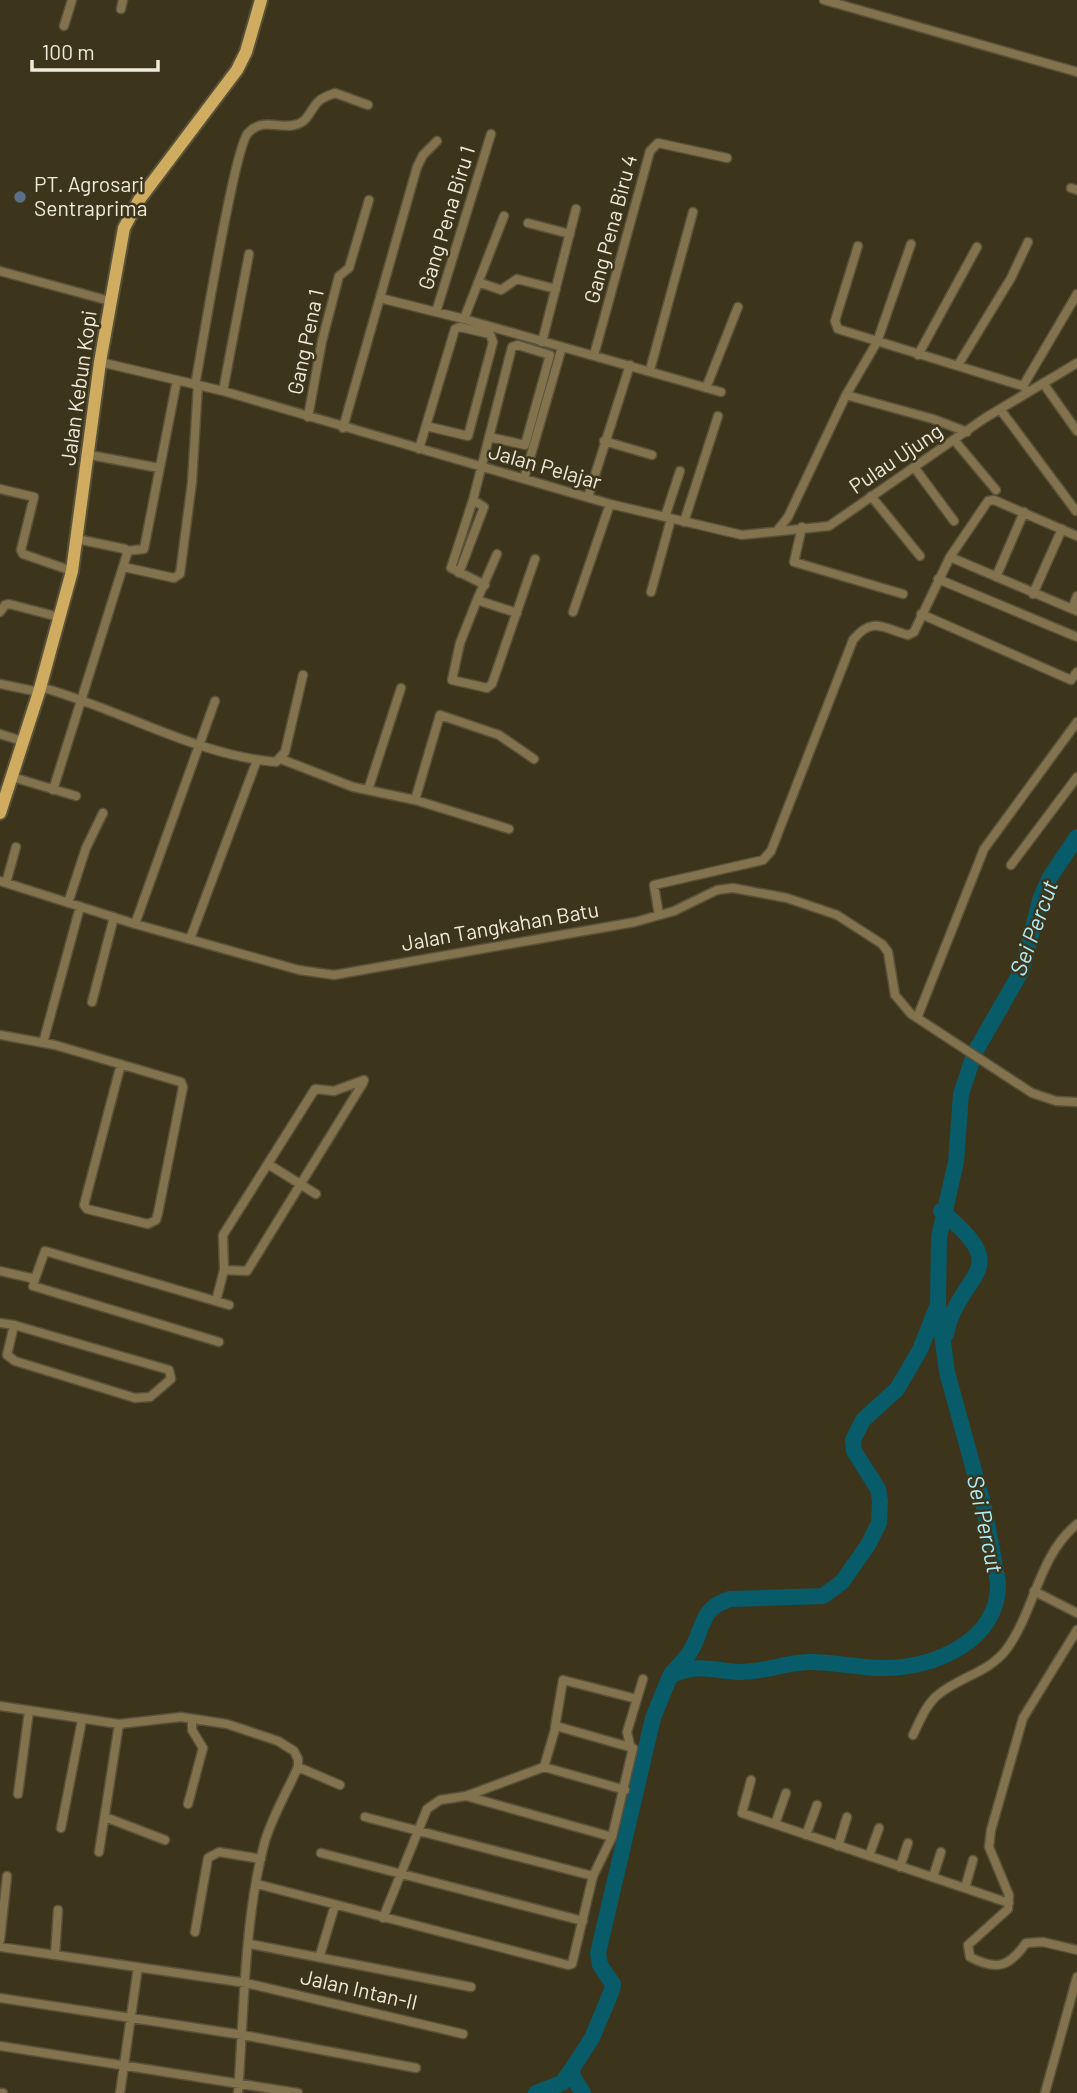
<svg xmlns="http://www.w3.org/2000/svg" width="1077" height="2093" viewBox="0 0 1077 2093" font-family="Barlow,sans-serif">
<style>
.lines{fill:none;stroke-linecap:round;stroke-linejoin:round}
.river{stroke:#085b68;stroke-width:16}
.minor-casing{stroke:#59523a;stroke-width:11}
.primary-casing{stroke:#59523a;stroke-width:16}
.minor{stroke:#83724e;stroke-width:8}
.primary{stroke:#cfac60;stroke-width:12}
.service-dot{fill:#5c6f8a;stroke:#3d351b;stroke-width:2.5}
.labels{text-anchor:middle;stroke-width:5;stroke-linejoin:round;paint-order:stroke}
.poi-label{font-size:21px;fill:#efebdb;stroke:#3d351b;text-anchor:start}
.street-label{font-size:21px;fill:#efebdb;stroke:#3d351b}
.water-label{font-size:23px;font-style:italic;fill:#b1ebf7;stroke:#3d351b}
</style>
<rect width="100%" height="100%" fill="#3d351b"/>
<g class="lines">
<path class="river" d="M941,1211C1017,1272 960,1270 946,1334
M671,1674C677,1667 685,1660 690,1652C705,1629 698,1609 730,1599L823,1596L842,1582L868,1545L879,1523L880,1501L878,1489L854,1451L853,1440L863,1420L897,1389L920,1350L937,1307
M536,2093L562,2083L572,2069
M583,2093L573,2077L572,2069L592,2038L612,1990L613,1984L600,1965L598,1953L653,1718L670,1676C697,1663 710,1670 738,1672C761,1673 784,1663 807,1662C832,1661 857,1668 882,1668C933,1669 1000,1641 998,1582L984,1507L947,1372L938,1304L939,1237L956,1162L961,1094L975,1052L1022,970L1041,897L1050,877L1077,837"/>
<g class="minor-casing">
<path id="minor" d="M824,0L1077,72
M121,9L123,0
M64,26L72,0
M1071,188L1077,190
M528,223L570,234
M858,246L835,321L838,329L1023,386L1027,391
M0,271L110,301
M478,282L501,290L517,279L556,289
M380,298L464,319L721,392
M436,312L491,134
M464,319L504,216
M542,342L576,209
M594,355L650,151L658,143L727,158
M918,355L977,247
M100,362L223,391L610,504L742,535L829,526L985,418L1077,363
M958,365L1011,278L1028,242
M650,370L693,212
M1043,383L1077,431
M195,385C202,349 234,148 248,133C263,117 278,129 294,125C309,123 310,108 320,100C324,97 330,95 335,93L368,105
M1023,386L1077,294
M706,388L738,307
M223,391L249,254
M846,395L933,419L967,432
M1000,409L1076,511
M308,417L322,341L339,276L349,268L369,200
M343,428L417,167L423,155L437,141
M604,441L652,455
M955,441L996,490
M419,449L455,329L460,327L490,334L493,342L468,436L426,426
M90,455L159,468
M914,467L954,521
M524,479L562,347
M0,489L34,497L21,550L23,554L72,571
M871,496L920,556
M588,497L630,365
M665,517L680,471
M684,522L718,416
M802,527L794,562L903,594
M777,531L788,517L846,395L877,342L911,244
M126,551L144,549L177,380
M497,554L477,600L517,613
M950,557L1077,611
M124,567L174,578L180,574L192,482L198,385
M459,573L484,507L473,500
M996,577L1024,512
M938,579L1077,637
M485,585L451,568L473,500L512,347L518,345L550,355L525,445L489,437
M651,592L671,519
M1033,594L1062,529
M477,600L460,643L452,680L487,688L492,684L535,559
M1072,609L1077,596
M0,612L5,605L9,604L59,617
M573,612L610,504
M921,614L1071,680L1077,672
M0,684L39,692
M40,687C119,708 194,755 276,762L285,752L303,675
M0,734L22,741
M281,759L353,787L415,800L509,829
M12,777L76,796
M369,787L401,688
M53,790L127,554L125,549L77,539
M415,800L440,715L499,735L534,759
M1011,865L1077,777
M0,881L135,924L299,970L334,975L635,922L674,911L717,890L733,888L787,898L837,915L882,944L888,952L895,995L911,1014L1032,1093L1056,1101L1077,1102
M6,883L16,847
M68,903L86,848L103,813
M659,915L654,885L763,860L771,851L853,640C872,616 883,628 908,635L914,632L950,557L988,501L994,500L1077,536
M135,924L215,701
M190,939L257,760
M92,1002L114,917
M917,1018L984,849L1077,722
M0,1035L55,1045L181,1082L183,1087L158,1213L156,1220L148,1224L87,1209L84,1205L121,1064
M43,1043L80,907
M268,1164L316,1194
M224,1270L247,1271L363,1083
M0,1271L35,1279L33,1286L219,1342
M35,1279L45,1251L229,1305
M216,1301L224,1270L223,1235L315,1089L334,1091L364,1080
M0,1323L14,1325L169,1370L171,1379L150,1397L135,1398L15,1361L7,1355L14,1325
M1034,1591L1077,1613
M1077,1630L1023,1718L991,1830L989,1847L1009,1895L1008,1909L968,1945L970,1957C997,1971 1009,1967 1026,1943L1043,1942L1077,1950
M0,1706L119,1724L181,1717L227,1724L278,1741L294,1751L298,1759V1767C287,1792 273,1815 265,1841C244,1917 244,2014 238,2093
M555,1727L563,1680L637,1699
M913,1735C920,1721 926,1704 939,1694C960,1677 989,1672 1006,1650C1035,1611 1038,1556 1077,1524
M630,1745L627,1732L643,1679
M298,1767L340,1785
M544,1767L625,1790
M751,1780L742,1813L1009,1903
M18,1794L29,1711
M466,1796L612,1837
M188,1804L203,1748L192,1730V1719
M105,1817L165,1840
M365,1817L593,1876
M775,1824L786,1793
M61,1828L82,1720
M806,1835L817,1805
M838,1846L847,1817
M99,1852L119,1724
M321,1853L583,1921
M869,1856L879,1828
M900,1867L908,1843
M933,1877L941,1852
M257,1884L568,1965L572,1964L593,1876L612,1837L633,1748L556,1726L544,1767L466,1796L440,1800L427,1809L383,1918
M965,1888L973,1860
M195,1932L208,1858L219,1852L261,1859
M0,1940L7,1876
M250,1944L471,1987
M0,1947L246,1983L463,2034
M55,1955L58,1910
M320,1955L335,1905
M0,1998L243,2035L416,2068
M0,2046L298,2093
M0,2093H3
M120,2093L138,1967
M1045,2093L1077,1977"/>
</g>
<g class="primary-casing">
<path id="primary" d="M0,813L39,692L72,571L100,362L124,228L139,200L237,70L246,52L261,0"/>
</g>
<use href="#minor" class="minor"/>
<use href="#primary" class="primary"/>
</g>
<circle class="service-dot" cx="20" cy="197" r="7"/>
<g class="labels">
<g class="poi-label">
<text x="34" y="192">PT. Agrosari<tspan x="34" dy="24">Sentraprima</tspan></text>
</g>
<g class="street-label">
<text transform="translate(447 218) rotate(-73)" y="7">Gang Pena Biru 1</text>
<text transform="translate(611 229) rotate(-75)" y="7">Gang Pena Biru 4</text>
<text transform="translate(306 342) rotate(-78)" y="7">Gang Pena 1</text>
<text transform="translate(79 388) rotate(-82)" y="7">Jalan Kebun Kopi</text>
<text transform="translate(896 459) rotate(-34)" y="7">Pulau Ujung</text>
<text transform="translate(545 467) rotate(16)" y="7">Jalan Pelajar</text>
<text transform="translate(500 927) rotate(-10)" y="7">Jalan Tangkahan Batu</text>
<text transform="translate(359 1990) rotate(13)" y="7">Jalan Intan-II</text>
</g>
<g class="water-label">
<text transform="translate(1034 928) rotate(-70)" y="8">Sei Percut</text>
<text transform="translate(985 1524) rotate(78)" y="8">Sei Percut</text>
</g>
</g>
<path d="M32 60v10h126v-10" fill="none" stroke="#efebdb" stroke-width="3.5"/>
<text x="42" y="60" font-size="21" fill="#efebdb" stroke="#3d351b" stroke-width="5" paint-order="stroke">100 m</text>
</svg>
